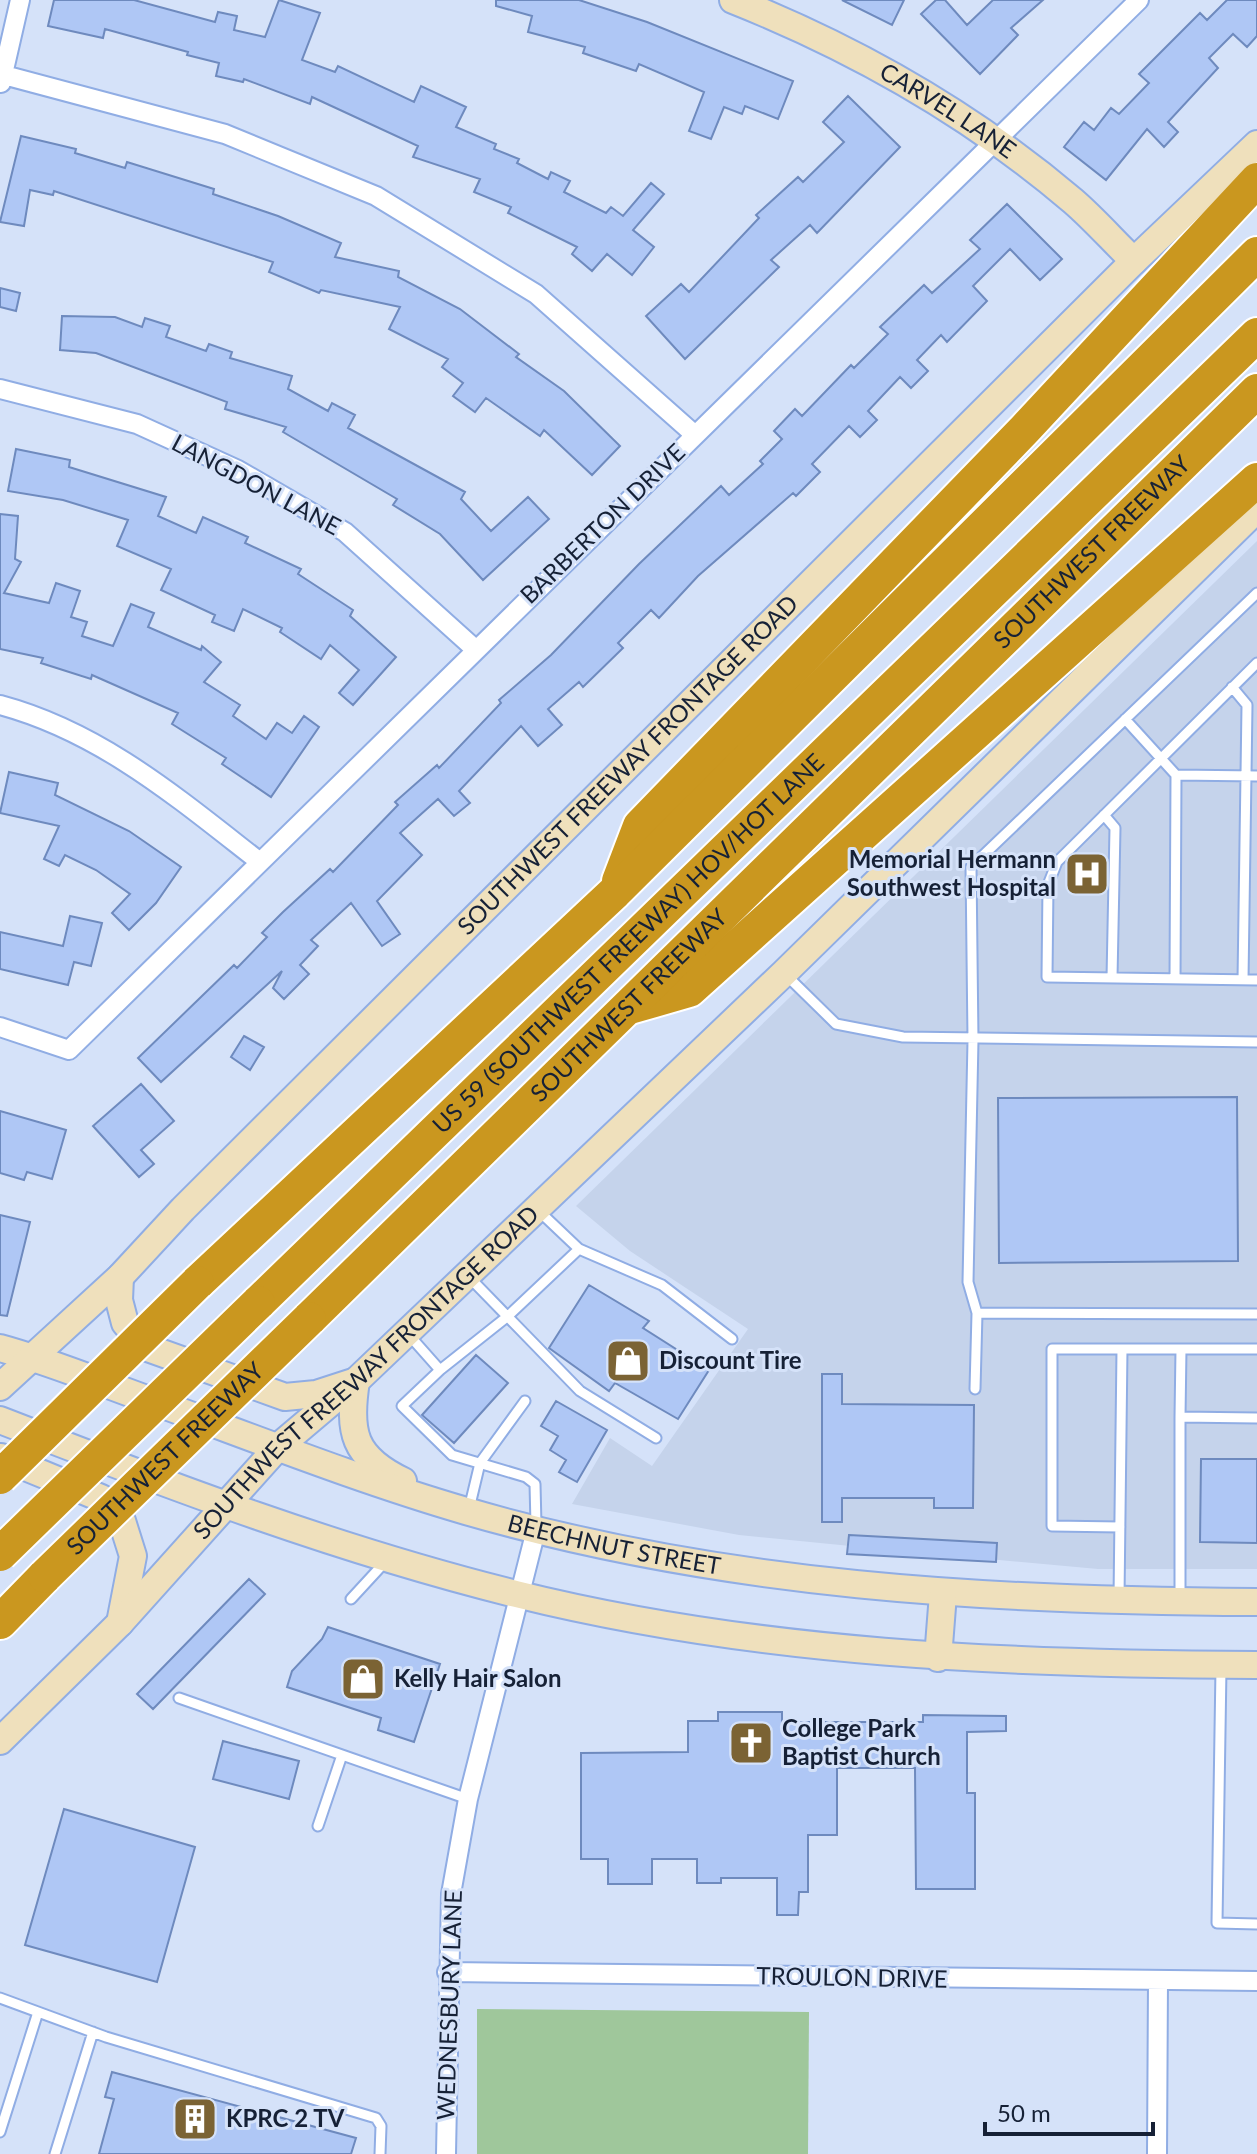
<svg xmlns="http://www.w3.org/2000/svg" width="1257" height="2154" viewBox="0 0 1257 2154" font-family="Lato,sans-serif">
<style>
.built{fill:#c5d3eb}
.green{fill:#9fc79b}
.building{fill:#afc7f5;stroke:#6e8abe;stroke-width:2}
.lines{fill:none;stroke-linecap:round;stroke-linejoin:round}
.lane-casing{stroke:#90ade4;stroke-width:13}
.street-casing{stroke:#90ade4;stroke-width:22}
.secondary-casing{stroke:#90ade4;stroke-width:30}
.highway-casing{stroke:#fff;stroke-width:38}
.lane{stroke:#fff;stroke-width:9}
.street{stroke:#fff;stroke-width:18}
.secondary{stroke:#efe0bc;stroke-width:26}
.highway{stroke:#ca971f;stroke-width:34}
.highway-bridge-casing{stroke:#fff;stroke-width:38;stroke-linecap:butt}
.highway-bridge{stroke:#ca971f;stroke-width:34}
.labels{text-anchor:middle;stroke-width:6;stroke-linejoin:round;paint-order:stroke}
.street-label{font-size:24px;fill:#162136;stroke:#d5e2f9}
.poi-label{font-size:24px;font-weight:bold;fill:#162136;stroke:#d5e2f9;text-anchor:start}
</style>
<rect width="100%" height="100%" fill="#d5e2f9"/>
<path class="built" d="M1257,541V1569H1098L901,1551L739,1535L572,1504L610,1438L652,1466L748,1329L630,1251L576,1206Z"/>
<path class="green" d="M477,2009L809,2012L808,2154H477Z"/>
<path class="building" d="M54,0H134L215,22L218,12L237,16L234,30L265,37L279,0L320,13L302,60L335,72L338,66L414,102L421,86L466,107L456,127L496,144L494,149L519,159L517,163L548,179L551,172L570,181L564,192L606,213L611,207L623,216L651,183L664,194L633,230L654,247L632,275L607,254L592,271L572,254L577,247L508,213L511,207L474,192L480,179L413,157L418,146L312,97L310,104L244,79L243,82L216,76L219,63L187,55L188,52L105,29L103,38L48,26Z
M496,0H579L647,22L793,81L778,119L745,106L742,114L724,107L711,139L689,131L704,92L639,64L636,71L583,53L585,47L528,32L532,16L496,6Z
M842,0H904L892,25Z
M936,0H945L967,25L993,0H1043L1011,28L1018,35L980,74L921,14Z
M1227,0H1257V36L1247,47L1233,34L1209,58L1218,68L1168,122L1178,132L1164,147L1147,129L1106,180L1064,147L1084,122L1094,130L1111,108L1119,114L1149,83L1139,74L1200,13L1207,20Z
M848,96L900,147L817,233L810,225L771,260L779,267L685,359L646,316L681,284L689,292L759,218L756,215L798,177L803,182L844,142L823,122Z
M21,136L76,149L75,153L125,168L127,162L214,189L213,194L278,216L341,243L335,257L399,271L398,277L460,309L519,354L516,357L564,391L620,446L592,475L544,430L540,436L486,398L475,412L453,396L463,383L442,367L448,359L389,329L400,307L321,290L319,293L269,272L273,262L54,191L53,195L30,190L24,226L0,222Z
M1007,204L1062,259L1040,280L1010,249L973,286L987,301L947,342L941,335L917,360L928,371L911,388L900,377L868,411L877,420L860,437L849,426L812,464L820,472L796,496L793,493L698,576L659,618L651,610L618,643L623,648L583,687L579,682L548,709L562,725L538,746L521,726L459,791L470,803L454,816L438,799L400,833L422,855L377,901L400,934L382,946L351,903L311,940L318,946L300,965L309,974L284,999L273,988L282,971L161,1082L138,1058L234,965L237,968L267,937L262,933L283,912L330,869L333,872L398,805L395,802L437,765L439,768L501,703L499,700L551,655L639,564L721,486L729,495L763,464L760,461L782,439L774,431L795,409L802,416L851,365L854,368L888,334L880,327L924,285L932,293L980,249L970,240Z
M0,288L20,293L16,311L0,307Z
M62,316L115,317L142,327L145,318L170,326L166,337L206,351L209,344L232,352L230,358L292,376L288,389L328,411L332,403L355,415L348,428L465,492L461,499L491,531L528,497L549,519L483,580L440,534L393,505L397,499L283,432L286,427L225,409L227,402L96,353L60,350Z
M16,449L70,460L69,467L166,497L158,516L196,533L203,517L248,537L245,543L301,569L298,574L353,610L350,616L396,657L353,705L339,693L359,670L330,645L321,659L280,632L282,628L243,609L234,631L212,622L215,615L161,590L171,569L117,546L128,520L63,500L8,491Z
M0,514L18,516L15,559L21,562L4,593L49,603L56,583L80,591L71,617L87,622L82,636L113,646L131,604L154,613L148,627L201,650L202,646L221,662L204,682L240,705L233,716L266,739L277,723L292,733L304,716L319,727L271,797L222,764L226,758L172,724L178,713L92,675L91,679L41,663L43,658L0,649Z
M9,772L58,783L55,795L129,831L181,867L156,903L129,930L112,913L130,894L96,870L65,855L59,866L44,859L59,826L0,813Z
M70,916L102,923L91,966L74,962L68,985L0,969V932L63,946Z
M244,1036L264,1047L250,1070L231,1057Z
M141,1084L174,1121L141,1150L154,1164L139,1177L93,1126Z
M1237,1097L1238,1261L999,1263L998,1098Z
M0,1111L66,1130L52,1179L27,1172L24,1180L0,1173Z
M0,1215L30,1222L7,1316L0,1315Z
M589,1285L649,1321L643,1328L709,1370L678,1419L615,1383L609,1391L549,1348Z
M476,1355L508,1383L454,1443L422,1415Z
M822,1374H842V1404L974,1405L973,1508H934V1498H842V1522H822Z
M556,1401L607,1430L577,1482L559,1472L566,1460L550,1450L558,1436L541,1426Z
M1201,1459H1257V1543L1200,1542Z
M849,1535L997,1543L996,1562L847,1554Z
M249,1579L265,1594L153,1709L137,1694Z
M328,1627L440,1664L414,1742L378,1730L381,1718L287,1687L292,1671L322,1639Z
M718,1712H782V1722H923V1715L1006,1716V1731L967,1732V1793H975V1889H916L915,1768H837V1835H808V1892H799L798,1915H777V1878H721V1883H697V1859H652V1884H608V1859H581V1753L688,1752V1721H718Z
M223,1741L299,1761L289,1799L213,1779Z
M64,1809L195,1847L157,1982L25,1945Z
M112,2072L356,2138L351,2154H99L114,2099L105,2097Z"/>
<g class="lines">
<g class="lane-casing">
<path id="lane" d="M1257,593L971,867L973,1040L968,1282L977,1313L1257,1314
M1257,663L1057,862L1048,885L1047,977L1257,980
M1232,687L1247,705L1243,980
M1125,719L1176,775L1257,776
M1104,815L1115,828L1112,978
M786,975L836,1024L903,1037L1257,1042
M1175,979L1176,775
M540,1212L579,1249L662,1285L732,1339
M470,1278L580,1391L656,1438
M409,1335L440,1370L402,1406L452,1455L526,1477L535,1484L536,1525
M1181,1349L1180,1417L1257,1418
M440,1370L508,1316L579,1249
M975,1389L977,1313
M469,1509L480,1463L525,1401
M1120,1527L1052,1526V1349H1257
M1119,1598L1122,1349
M1180,1598V1417
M351,1599L386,1561
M1221,1668L1217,1923L1257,1924
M179,1698L468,1799
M318,1826L342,1755
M0,1998L106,2037L376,2118L381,2126L380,2154
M0,2132L38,2012
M55,2154L93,2032"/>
</g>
<g class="street-casing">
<path id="street" d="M0,74L225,134L376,196L536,294L695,435
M1,83L20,0
M0,389L137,424L238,470L345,532L475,649
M0,705C101,732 179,799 260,862
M0,1027L69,1050L1139,0
M447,1972L1257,1981
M446,2154L451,1894L468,1799L536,1530
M1157,2154L1158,1981"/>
</g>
<g class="secondary-casing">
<g id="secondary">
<path id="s1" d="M733,0C856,49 972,115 1073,201C1095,220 1114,242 1134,261"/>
<path d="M120,1277L119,1300L125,1323L145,1347L285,1397L316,1394L356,1381C348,1432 353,1457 403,1481"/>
<path id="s2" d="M0,1348C48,1361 94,1380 141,1397C249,1436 356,1479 466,1511C724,1586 990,1601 1257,1602"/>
<path id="s3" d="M0,1387L120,1277L183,1209L1134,261L1257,144"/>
<path d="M0,1420C170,1486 339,1550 516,1594C758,1654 1009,1664 1257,1665"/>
<path d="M1,1457L101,1498L122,1521L133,1556L120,1623"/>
<path d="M938,1658L943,1594"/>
<path id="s4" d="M0,1741L120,1623L278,1447L356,1381L784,973L1257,509"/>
</g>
</g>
<g class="highway-casing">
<g id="highway">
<path d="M619,881L640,826L1025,429L1257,180"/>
<path d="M630,1007L689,990L1257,480"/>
<path d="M197,1283L615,892L1257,254"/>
<path id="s5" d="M258,1303L1257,335"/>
<path id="s6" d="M309,1319L1257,391"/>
<path d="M0,1622L45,1576"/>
</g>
</g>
<use href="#lane" class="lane"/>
<use href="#street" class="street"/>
<use href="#secondary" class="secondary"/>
<use href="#highway" class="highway"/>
<g class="highway-bridge-casing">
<g id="highway-bridge">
<path d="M0,1477L197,1283"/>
<path d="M0,1554L258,1303"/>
<path id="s7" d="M45,1576L309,1319"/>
</g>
</g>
<use href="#highway-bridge" class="highway-bridge"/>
</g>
<defs>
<g id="hospital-square" transform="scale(2.3)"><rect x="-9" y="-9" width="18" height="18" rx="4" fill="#7b6334" stroke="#d5e2f9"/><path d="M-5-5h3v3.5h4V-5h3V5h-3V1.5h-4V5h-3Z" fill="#fff"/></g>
<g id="shop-square" transform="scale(2.3)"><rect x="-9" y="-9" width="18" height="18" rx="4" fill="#7b6334" stroke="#d5e2f9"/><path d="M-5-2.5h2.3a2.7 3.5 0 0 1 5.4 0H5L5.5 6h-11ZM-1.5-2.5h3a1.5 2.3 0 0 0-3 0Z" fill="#fff"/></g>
<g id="church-square" transform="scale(2.3)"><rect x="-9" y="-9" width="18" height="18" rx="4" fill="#7b6334" stroke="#d5e2f9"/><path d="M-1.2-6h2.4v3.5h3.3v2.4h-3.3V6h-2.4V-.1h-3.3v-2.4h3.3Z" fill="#fff"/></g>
<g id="building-square" transform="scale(2.3)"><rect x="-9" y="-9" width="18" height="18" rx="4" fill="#7b6334" stroke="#d5e2f9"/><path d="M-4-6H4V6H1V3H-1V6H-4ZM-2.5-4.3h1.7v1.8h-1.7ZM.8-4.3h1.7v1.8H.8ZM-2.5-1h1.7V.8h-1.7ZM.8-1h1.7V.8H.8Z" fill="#fff"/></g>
</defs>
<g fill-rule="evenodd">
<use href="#hospital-square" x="1087" y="874"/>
<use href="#shop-square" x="628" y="1361"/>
<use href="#shop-square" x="363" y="1679"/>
<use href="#church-square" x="751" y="1743"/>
<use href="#building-square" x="195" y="2119"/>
</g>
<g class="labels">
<g class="street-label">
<text dy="8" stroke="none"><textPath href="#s1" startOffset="242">CARVEL LANE</textPath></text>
<text transform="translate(256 485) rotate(28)" y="8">LANGDON LANE</text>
<text transform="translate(603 524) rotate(-44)" y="8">BARBERTON DRIVE</text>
<text dy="8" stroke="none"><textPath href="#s6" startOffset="1096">SOUTHWEST FREEWAY</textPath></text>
<text dy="8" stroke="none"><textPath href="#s3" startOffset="884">SOUTHWEST FREEWAY FRONTAGE ROAD</textPath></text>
<text dy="8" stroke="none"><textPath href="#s5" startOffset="516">US 59 (SOUTHWEST FREEWAY) HOV/HOT LANE</textPath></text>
<text dy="8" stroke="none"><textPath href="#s6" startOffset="448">SOUTHWEST FREEWAY</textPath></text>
<text dy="8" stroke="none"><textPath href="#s4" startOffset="520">SOUTHWEST FREEWAY FRONTAGE ROAD</textPath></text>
<text dy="8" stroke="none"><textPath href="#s7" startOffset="168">SOUTHWEST FREEWAY</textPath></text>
<text dy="8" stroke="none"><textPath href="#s2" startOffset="646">BEECHNUT STREET</textPath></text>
<text transform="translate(852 1978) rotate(1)" y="8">TROULON DRIVE</text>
<text transform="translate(450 2005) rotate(-88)" y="8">WEDNESBURY LANE</text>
</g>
<g class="poi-label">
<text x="1056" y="868" text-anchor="end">Memorial Hermann<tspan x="1056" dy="28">Southwest Hospital</tspan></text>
<text x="659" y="1369">Discount Tire</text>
<text x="394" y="1687">Kelly Hair Salon</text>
<text x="782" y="1737">College Park<tspan x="782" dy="28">Baptist Church</tspan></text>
<text x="226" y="2127">KPRC 2 TV</text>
</g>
</g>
<path d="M985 2122v12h168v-12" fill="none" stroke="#162136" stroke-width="4"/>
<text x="997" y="2122" font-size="24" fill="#162136" stroke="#d5e2f9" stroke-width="6" paint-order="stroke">50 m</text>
</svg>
